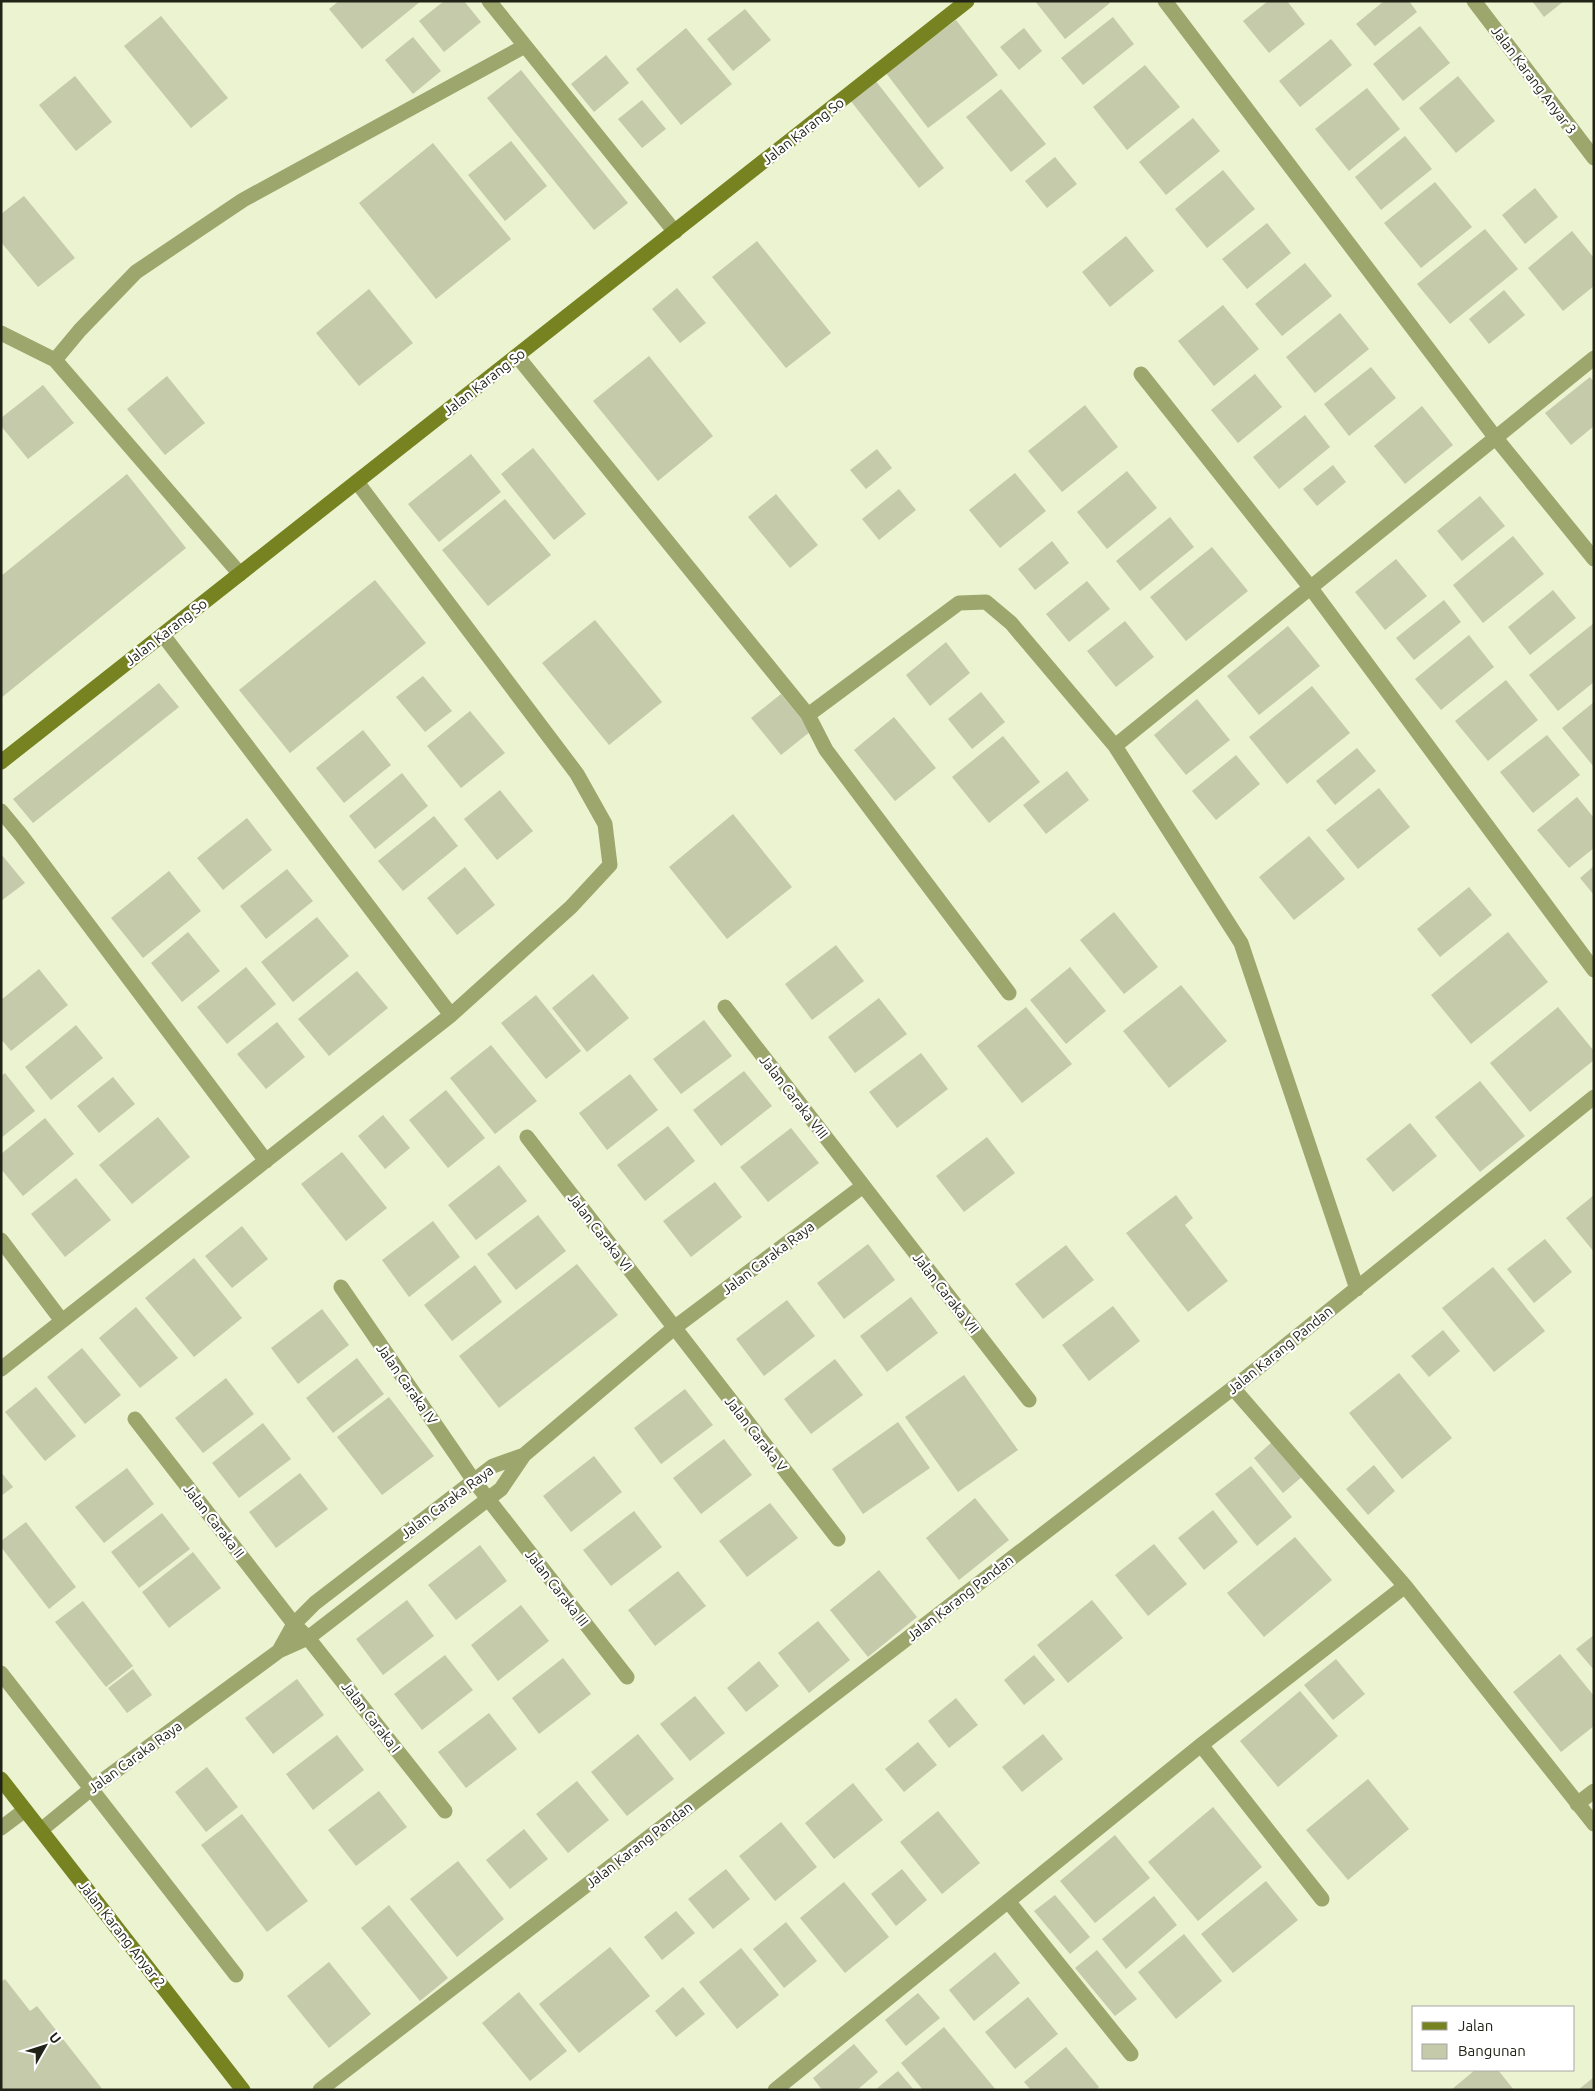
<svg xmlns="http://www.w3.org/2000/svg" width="1595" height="2091" viewBox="0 0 1595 2091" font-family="Ubuntu,sans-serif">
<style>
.building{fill:#c4caaa}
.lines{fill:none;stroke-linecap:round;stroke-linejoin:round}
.lane{stroke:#9da66d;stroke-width:15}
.street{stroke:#9da66d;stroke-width:15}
.secondary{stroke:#778220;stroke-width:15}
.labels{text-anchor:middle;stroke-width:4.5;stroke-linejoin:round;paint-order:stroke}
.street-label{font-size:14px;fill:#202316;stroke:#fff}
</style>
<rect width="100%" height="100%" fill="#ecf3d1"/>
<path class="building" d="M339,1H421L362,49L329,9Z
M444,1H464L481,22L444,52L419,21Z
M1035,1H1108L1110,3L1065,39Z
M1268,1H1287L1305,24L1269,53L1243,21Z
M1384,1H1409L1417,12L1375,46L1356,24Z
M1532,1H1564L1544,17Z
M745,9L771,40L733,71L707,39Z
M161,16L228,98L191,128L124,46Z
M1113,17L1134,44L1083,85L1061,58Z
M956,20L998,75L928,128L886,73Z
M1420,26L1450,63L1403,101L1373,64Z
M686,28L732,84L681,125L636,69Z
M1024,28L1042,51L1019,70L1000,47Z
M413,37L441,71L413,94L385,60Z
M1331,39L1352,65L1300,107L1279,81Z
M606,55L629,83L594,112L571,84Z
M1145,65L1180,107L1127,150L1093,107Z
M521,70L628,203L594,230L487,98Z
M75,76L112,122L76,151L39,105Z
M1458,76L1495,121L1456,153L1419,108Z
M875,80L944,168L919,188L850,100Z
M1367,88L1400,129L1349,171L1315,129Z
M1001,89L1046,144L1011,172L966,117Z
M642,100L666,129L642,148L618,119Z
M1193,118L1220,151L1166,195L1139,162Z
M1405,136L1432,169L1381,210L1355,177Z
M511,141L547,186L505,221L468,175Z
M433,143L511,239L436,299L359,203Z
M1055,157L1077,184L1047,208L1025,181Z
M1223,170L1255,209L1207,248L1175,209Z
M1435,182L1472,227L1421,268L1384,223Z
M1535,188L1558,217L1525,244L1502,215Z
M24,196L75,258L38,287L1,242V214Z
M1267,223L1291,253L1247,289L1222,259Z
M1485,229L1518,269L1450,324L1417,284Z
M1572,231L1594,258V286L1563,311L1528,268Z
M1126,236L1154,271L1110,307L1082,272Z
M757,241L831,333L786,368L712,277Z
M1305,263L1332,296L1282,336L1255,304Z
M677,288L706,323L680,343L652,309Z
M369,289L413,343L359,386L316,333Z
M1504,290L1525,315L1489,344L1469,319Z
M1223,305L1259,349L1214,386L1178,341Z
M1340,313L1369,349L1315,393L1286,357Z
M649,356L713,436L658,481L593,401Z
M1371,367L1396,398L1349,436L1324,404Z
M1255,374L1282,407L1238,443L1211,410Z
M167,376L205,423L165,455L127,409Z
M1590,377L1594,382V426L1571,445L1545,413Z
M43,385L74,423L28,459L1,426V418Z
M1085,405L1118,447L1062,492L1028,451Z
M1422,406L1453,445L1405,484L1374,446Z
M1305,415L1330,447L1279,489L1253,457Z
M533,448L586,514L554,540L501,474Z
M877,449L892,468L866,489L850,470Z
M471,454L501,492L439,542L408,504Z
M1333,465L1346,482L1317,506L1303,489Z
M1127,471L1157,508L1107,549L1077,512Z
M1015,473L1046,511L1000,548L969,510Z
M127,474L186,548L1,698V576Z
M899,489L916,510L879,540L862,519Z
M776,494L818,545L790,568L748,517Z
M1480,496L1505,526L1462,561L1437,531Z
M505,499L551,555L488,606L442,550Z
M1170,517L1194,547L1140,591L1116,561Z
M1513,536L1544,574L1483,623L1453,585Z
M1052,541L1069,563L1035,590L1018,569Z
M1212,547L1248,591L1186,641L1150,597Z
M1396,559L1427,596L1385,630L1355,592Z
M375,580L426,643L290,753L239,690Z
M1087,581L1110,609L1069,642L1046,614Z
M1553,590L1576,618L1530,655L1508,627Z
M1444,600L1461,622L1414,660L1396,638Z
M595,620L662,702L609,745L542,663Z
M1125,621L1154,657L1116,687L1087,651Z
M1594,623V682L1558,711L1529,675Z
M1288,626L1320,666L1259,715L1227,676Z
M1469,635L1494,667L1441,710L1415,679Z
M946,642L970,673L930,706L906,675Z
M423,676L452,711L425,732L396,697Z
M1506,680L1538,720L1488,761L1455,721Z
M159,683L179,707L33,823L13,799Z
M1312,686L1350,733L1287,784L1249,737Z
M981,692L1005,722L972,749L948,719Z
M781,694L811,731L781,755L751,718Z
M1197,699L1230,740L1186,775L1154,735Z
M1594,702V767L1562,728Z
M470,711L505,753L461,788L427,746Z
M894,717L936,768L895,801L854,750Z
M363,730L391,765L344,803L316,768Z
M1547,735L1580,775L1533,813L1500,772Z
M1003,736L1040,782L989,823L952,777Z
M1357,748L1376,771L1335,805L1316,781Z
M1236,755L1260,784L1216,820L1192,791Z
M1067,771L1089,800L1046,834L1023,805Z
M402,773L428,806L375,849L349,816Z
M1379,788L1410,827L1358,869L1326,830Z
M500,790L533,831L497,860L464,819Z
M1577,797L1594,818V848L1569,868L1537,830Z
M733,814L792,887L727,939L669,867Z
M434,816L458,846L403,891L378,861Z
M247,818L272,850L223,890L197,858Z
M1309,836L1345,879L1294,920L1259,877Z
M1,854L25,883L1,901Z
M1594,866V895L1580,878Z
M465,867L495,905L457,935L427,898Z
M287,869L313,901L266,939L240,906Z
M169,871L201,911L143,958L111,918Z
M1469,887L1492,915L1440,957L1417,929Z
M1114,912L1158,967L1124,994L1080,940Z
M317,917L349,956L293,1002L261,962Z
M188,932L220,971L182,1002L151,963Z
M1508,932L1548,982L1471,1044L1431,995Z
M836,945L864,981L812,1020L785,984Z
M246,967L276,1004L227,1044L197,1007Z
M1070,967L1106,1011L1066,1044L1030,1000Z
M39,969L68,1005L11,1051L1,1039V1000Z
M357,971L388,1008L329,1056L298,1019Z
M593,974L629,1018L587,1052L552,1008Z
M1181,985L1227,1041L1169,1088L1123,1031Z
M536,995L581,1051L546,1079L501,1023Z
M879,998L907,1034L855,1073L828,1037Z
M1026,1007L1072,1064L1022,1103L977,1046Z
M1558,1007L1594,1051V1060L1530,1112L1490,1063Z
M704,1020L732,1056L681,1094L653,1059Z
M277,1022L305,1057L266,1089L237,1054Z
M76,1025L103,1058L51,1100L25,1067Z
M491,1045L537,1101L495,1134L450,1078Z
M921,1053L948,1089L897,1128L869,1092Z
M744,1071L772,1106L721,1146L693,1110Z
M5,1073L35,1111L1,1138V1076Z
M630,1074L658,1110L607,1150L579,1113Z
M113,1077L135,1104L99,1133L77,1106Z
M1480,1081L1525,1136L1480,1172L1435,1117Z
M446,1090L485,1138L448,1168L409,1120Z
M383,1115L410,1148L385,1169L358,1136Z
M158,1117L190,1157L132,1204L99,1165Z
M45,1118L74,1154L23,1196L1,1169V1154Z
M1410,1123L1437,1156L1393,1192L1366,1159Z
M668,1126L695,1161L645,1201L617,1165Z
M791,1128L819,1163L768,1202L740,1167Z
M987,1137L1015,1173L964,1212L936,1176Z
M342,1152L387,1208L346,1241L301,1184Z
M499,1165L527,1201L476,1240L448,1205Z
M76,1178L111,1220L65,1257L31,1214Z
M715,1182L742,1217L691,1257L663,1221Z
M1176,1195L1193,1218L1185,1225L1228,1281L1188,1312L1126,1233Z
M1594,1195V1252L1566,1218Z
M538,1215L566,1251L516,1290L487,1254Z
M433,1221L460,1257L409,1297L382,1260Z
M242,1226L268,1259L232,1288L205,1256Z
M1545,1239L1572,1272L1534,1303L1507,1269Z
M868,1244L895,1280L844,1319L817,1283Z
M1066,1245L1094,1280L1043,1319L1015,1284Z
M194,1258L242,1318L194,1357L145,1298Z
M577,1264L618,1315L499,1408L459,1356Z
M475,1265L502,1302L452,1341L424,1305Z
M1493,1267L1545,1331L1494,1372L1442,1308Z
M911,1297L938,1333L887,1372L860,1336Z
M787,1300L815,1336L764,1376L736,1339Z
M1113,1306L1140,1341L1089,1381L1062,1345Z
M136,1307L178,1358L140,1388L99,1338Z
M322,1309L349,1345L298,1384L271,1348Z
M1443,1330L1460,1351L1429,1377L1411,1356Z
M82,1348L121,1395L85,1424L47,1377Z
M357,1358L384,1394L333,1433L306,1398Z
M835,1359L863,1395L811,1434L784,1399Z
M1399,1373L1452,1438L1402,1479L1349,1413Z
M964,1375L1018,1450L958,1492L905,1417Z
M226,1378L254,1414L203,1453L175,1418Z
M36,1387L76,1436L45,1461L5,1412Z
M685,1389L713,1425L661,1464L634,1428Z
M389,1397L434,1456L382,1495L337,1437Z
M898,1422L930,1468L863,1514L832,1469Z
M263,1423L291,1459L239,1498L212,1463Z
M724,1439L752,1475L701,1514L673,1478Z
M1273,1441L1303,1476L1283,1493L1254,1458Z
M594,1456L622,1492L571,1532L543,1496Z
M1374,1465L1395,1491L1368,1515L1346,1489Z
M1251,1466L1292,1517L1257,1546L1215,1494Z
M127,1468L154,1504L104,1543L75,1507Z
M1,1472L13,1487L1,1496Z
M300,1473L328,1509L276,1548L249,1512Z
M975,1498L1009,1540L959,1580L926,1538Z
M770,1503L798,1538L747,1577L719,1541Z
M1213,1510L1238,1542L1204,1570L1178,1538Z
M634,1511L662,1547L611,1586L583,1550Z
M162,1513L190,1549L139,1588L111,1552Z
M26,1522L76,1587L49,1609L1,1547V1541Z
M1295,1537L1332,1580L1264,1637L1227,1593Z
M1154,1544L1187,1584L1148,1616L1115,1575Z
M480,1545L507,1581L456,1620L428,1585Z
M193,1552L221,1588L169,1628L142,1592Z
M879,1570L917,1617L868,1657L830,1610Z
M678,1571L706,1606L655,1646L628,1610Z
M407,1600L434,1636L383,1675L356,1639Z
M1092,1600L1123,1638L1068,1683L1037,1645Z
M83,1601L133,1666L106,1687L55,1622Z
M521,1605L549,1641L498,1681L471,1645Z
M818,1621L850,1660L809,1693L778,1653Z
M1594,1635V1670L1576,1649Z
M1560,1654L1594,1696V1726L1561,1752L1513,1692Z
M445,1655L473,1690L422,1730L394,1694Z
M1034,1655L1055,1680L1024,1705L1004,1680Z
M563,1658L591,1694L539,1734L512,1698Z
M1336,1659L1365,1694L1333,1720L1304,1685Z
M759,1661L779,1686L746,1712L727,1688Z
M133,1669L152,1695L127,1713L108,1688Z
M297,1679L324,1715L273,1754L245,1718Z
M1300,1691L1338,1736L1278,1787L1240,1741Z
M695,1696L725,1733L690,1761L660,1724Z
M956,1698L978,1725L949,1748L928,1721Z
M489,1713L517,1749L466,1788L438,1752Z
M638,1734L674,1779L627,1816L591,1772Z
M1043,1734L1063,1759L1022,1792L1002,1767Z
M337,1735L364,1770L313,1810L286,1774Z
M918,1742L937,1765L904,1792L885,1769Z
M207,1767L238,1807L206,1832L175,1792Z
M1368,1779L1409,1829L1348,1880L1306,1830Z
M577,1781L609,1820L568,1853L536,1814Z
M853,1783L883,1820L834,1859L805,1823Z
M379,1791L407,1827L356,1866L328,1830Z
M1213,1807L1262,1867L1198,1921L1148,1862Z
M938,1811L980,1863L942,1894L900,1842Z
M242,1814L308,1901L267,1932L201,1845Z
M781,1822L817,1867L775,1901L739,1856Z
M524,1829L548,1859L510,1889L486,1860Z
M1115,1835L1150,1878L1095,1923L1060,1881Z
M458,1861L504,1919L457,1957L410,1899Z
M726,1869L750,1899L713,1929L688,1899Z
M902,1869L927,1900L896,1926L871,1894Z
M1266,1881L1298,1920L1233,1973L1201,1934Z
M844,1882L889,1937L845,1973L800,1918Z
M1055,1895L1090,1937L1070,1954L1034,1911Z
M1154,1896L1177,1925L1126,1969L1102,1939Z
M389,1905L448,1978L420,2001L361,1928Z
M676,1911L695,1933L662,1960L644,1937Z
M786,1922L817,1961L784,1988L753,1949Z
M1184,1934L1222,1981L1176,2019L1138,1972Z
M610,1947L650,1996L579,2053L539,2004Z
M741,1948L779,1995L737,2029L699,1982Z
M1097,1950L1137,1999L1115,2016L1075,1968Z
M995,1952L1020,1983L974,2021L949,1990Z
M329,1962L371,2014L329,2048L287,1996Z
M5,1979L30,2011L37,2006L103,2090H1V1982Z
M683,1987L705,2014L676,2037L655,2011Z
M519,1992L567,2051L530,2081L482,2023Z
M918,1993L940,2018L906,2046L885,2020Z
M1028,1997L1058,2034L1015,2069L985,2032Z
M944,2027L996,2090H923L901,2063Z
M854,2044L878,2072L857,2090H822L813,2078Z
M1066,2047L1099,2087L1096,2090H1031L1024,2082Z
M1475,2070H1498L1514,2090H1451Z
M898,2071L914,2090H875Z
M1594,2077V2090H1578Z"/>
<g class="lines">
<path class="lane" d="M1,1673L236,1975"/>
<path class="street" d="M489,1L675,232
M1165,1L1495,437L1594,559
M1474,1L1594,158
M1,333L55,360
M517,356L808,715
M1141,374L1310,587L1594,970
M240,574L55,360L80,330L136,272L243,200L525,46
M163,635L451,1015
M1115,746L1241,943L1357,1289
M1,811L21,835L266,1161
M1009,993L826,750L808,715L959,603L986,602L1011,623L1115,746L1594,358
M725,1007L1029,1400
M527,1137L838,1539
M1,1240L62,1321
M341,1287L474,1481L627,1677
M1,1369L451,1015L571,907L610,865L605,824L577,774L357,482
M1233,1388L1405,1586L1594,1824
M135,1419L294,1624L308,1638L445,1811
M279,1651L308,1638L501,1489L524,1455
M1201,1745L1322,1899
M1577,1804L1594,1791
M1,1828L25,1810
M41,1830L91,1789L279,1651L294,1624L315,1603L493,1466L524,1455L674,1328L863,1186
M1008,1901L1131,2054
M320,2090L1233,1388L1594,1097
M775,2090L1201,1745L1405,1586"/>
<path class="secondary" d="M1,762L967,1
M1,1779L243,2090"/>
</g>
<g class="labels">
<g class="street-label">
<text transform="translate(1534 80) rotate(53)" y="5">Jalan Karang Anyar 3</text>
<text transform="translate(803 131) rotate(-38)" y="5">Jalan Karang So</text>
<text transform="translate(484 382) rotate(-38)" y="5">Jalan Karang So</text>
<text transform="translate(166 632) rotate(-38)" y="5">Jalan Karang So</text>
<text transform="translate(794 1097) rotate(52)" y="5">Jalan Caraka VIII</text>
<text transform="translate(600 1232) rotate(52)" y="5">Jalan Caraka VI</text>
<text transform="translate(768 1258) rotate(-37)" y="5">Jalan Caraka Raya</text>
<text transform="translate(946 1293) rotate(52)" y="5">Jalan Caraka VII</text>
<text transform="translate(1280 1350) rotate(-39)" y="5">Jalan Karang Pandan</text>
<text transform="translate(407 1384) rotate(55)" y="5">Jalan Caraka IV</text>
<text transform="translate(756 1434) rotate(52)" y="5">Jalan Caraka V</text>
<text transform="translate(447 1502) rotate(-37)" y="5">Jalan Caraka Raya</text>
<text transform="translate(214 1521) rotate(52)" y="5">Jalan Caraka II</text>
<text transform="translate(557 1588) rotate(52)" y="5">Jalan Caraka III</text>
<text transform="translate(960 1598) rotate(-38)" y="5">Jalan Karang Pandan</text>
<text transform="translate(371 1717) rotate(52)" y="5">Jalan Caraka I</text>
<text transform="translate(135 1757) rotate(-36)" y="5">Jalan Caraka Raya</text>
<text transform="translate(639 1845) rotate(-38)" y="5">Jalan Karang Pandan</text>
<text transform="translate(122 1934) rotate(52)" y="5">Jalan Karang Anyar 2</text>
</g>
</g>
<rect width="1595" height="2091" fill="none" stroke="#202316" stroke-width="5"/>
<rect x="1412" y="2006" width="162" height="65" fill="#ffffff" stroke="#a6a7a2"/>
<rect x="1422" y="2022" width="25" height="8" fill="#778220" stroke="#a6a7a2"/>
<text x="1458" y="2031" font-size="15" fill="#202316">Jalan</text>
<rect x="1422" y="2044" width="25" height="15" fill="#c4caaa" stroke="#a6a7a2"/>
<text x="1458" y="2056" font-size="15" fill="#202316">Bangunan</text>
<g transform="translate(45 2046) rotate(51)" stroke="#ffffff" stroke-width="4" paint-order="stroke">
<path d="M0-4L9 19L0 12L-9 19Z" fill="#202316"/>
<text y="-8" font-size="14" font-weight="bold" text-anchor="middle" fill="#202316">U</text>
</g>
</svg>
